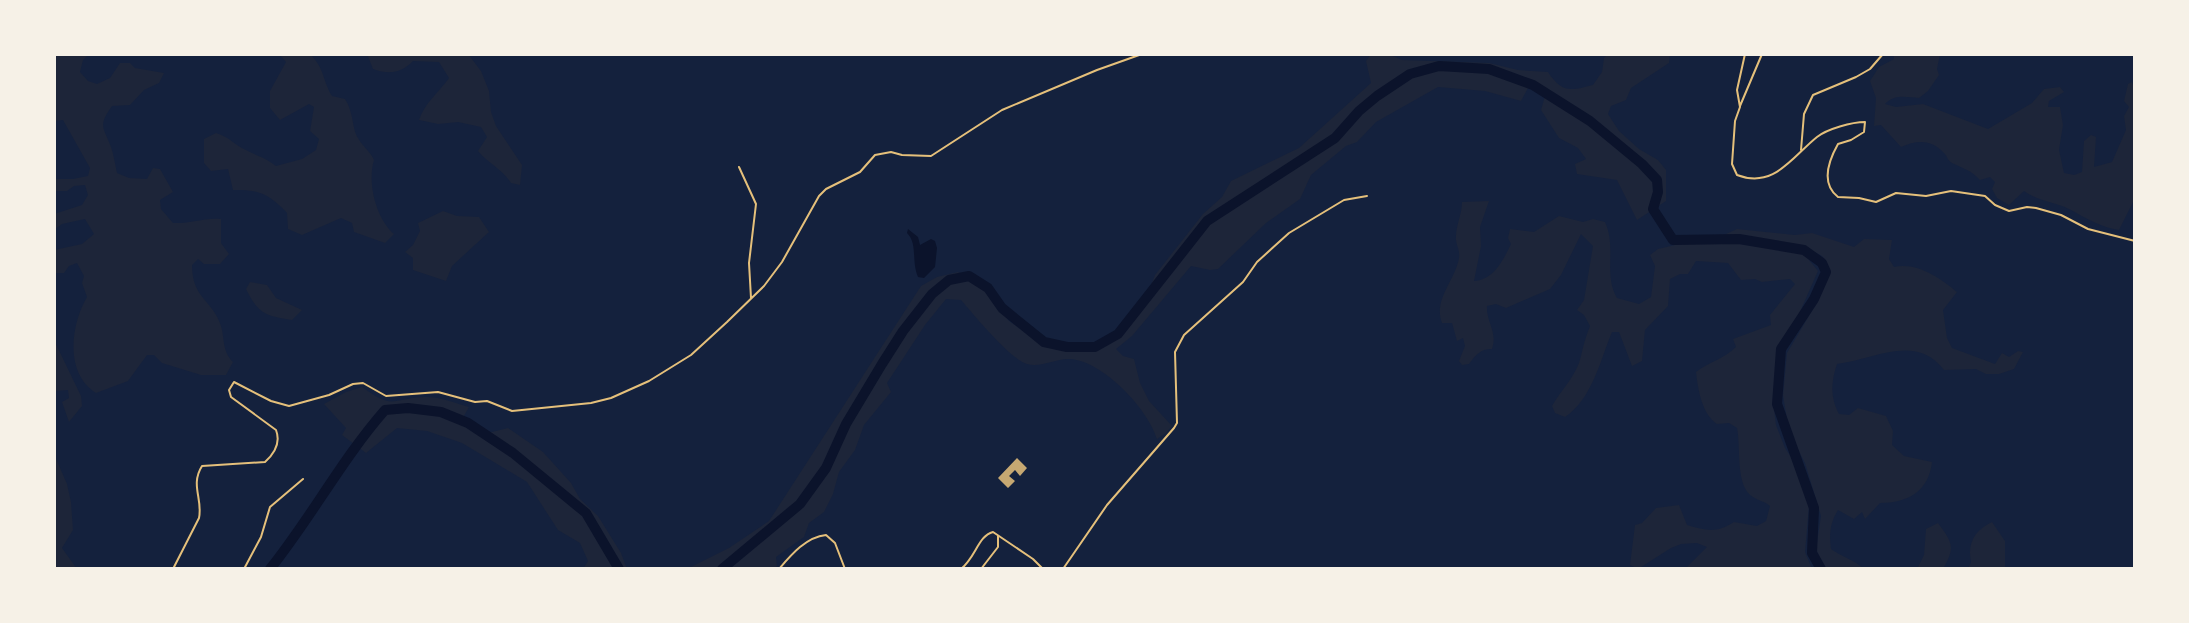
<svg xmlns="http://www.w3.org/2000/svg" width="2189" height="623" viewBox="0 0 2189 623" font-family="Helvetica,sans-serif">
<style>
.green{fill:#1d2539}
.water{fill:#0b132b}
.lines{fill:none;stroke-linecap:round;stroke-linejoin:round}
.river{stroke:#0b132b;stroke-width:10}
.building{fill:#c6a872}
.minor{stroke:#e5c07b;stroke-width:2}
</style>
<rect width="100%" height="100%" fill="#14213d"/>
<path class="green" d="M54,54H89L83,60L80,72L88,81L97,84L110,78L120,63H130L135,68L164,73L159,83L144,90L130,105L112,106C97,127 104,127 111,147C114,156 115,164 117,173L129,178L147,179L153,168L160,169L173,192L160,200L161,209L173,223C190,224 205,217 221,219V243L229,254L220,264H204L198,259L192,265C192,299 213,300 221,326C225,340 222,351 233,362L226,375H201L162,363L154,355H147L128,381L96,393C64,373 71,324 87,297L82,283L84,276L77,263L69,266L64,273H54V250L82,244L94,234L85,219L62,224L54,230V214L82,205L88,195L85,185L74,186L67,191H54V179H73L88,176L90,168L63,120L54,121Z
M279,54H310C325,69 322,79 332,96L345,99C354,113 352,129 358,138C363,147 370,151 374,160C367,183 376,218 394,234L385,243L354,232L352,223L341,218L302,235L288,229L287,213C270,195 259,189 233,190L228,169L211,171L204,163V139L216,133C230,137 234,145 246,150C259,157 263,156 276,166L302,159L316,150L319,139L310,131L314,107L309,104L280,120L270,108V91L286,62Z
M367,54H468L481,71L489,91L491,112L496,126L522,165L520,185L511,183C502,169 489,164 478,151L487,137L481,127L458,122L438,124L419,120C424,104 439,92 449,78L439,62L413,61C401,73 390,75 373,69Z
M1371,54H1388L1402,60L1489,63L1518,70L1548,72C1562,93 1570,91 1593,85L1602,72L1604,58L1608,54H1670L1669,63L1631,88L1626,100L1611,106L1608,114L1619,131L1639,149L1658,160L1666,170V201L1637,220L1617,180L1577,174L1575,164L1586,159L1578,148L1559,138L1541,110L1545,96L1528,88L1521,101L1485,91L1438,87L1376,122L1357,142L1346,146L1311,175L1300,199L1266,223L1218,269L1210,270L1191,266L1132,336L1116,349L1123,356L1134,359L1140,383L1149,401L1172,426L1166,433L1157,439C1148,409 1103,361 1070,359C1056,358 1042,368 1027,364C1010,359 974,315 961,300L946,299L925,325L887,383L891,392L864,425L855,450L839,472L833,494L824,512L809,523L804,537L776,557L777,566L774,569H687L729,548L769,521L921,286L937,277L958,272L981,285L1009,321L1036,340L1068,349L1096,347L1119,335L1143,306L1155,275L1203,214L1222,197L1231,181L1299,148L1371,83L1366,61Z
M1894,54H1940L1937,69L1939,75L1928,91L1919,98C1906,97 1894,94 1885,104L1896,107L1923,104L1988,129L2032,103L2044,89L2060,87L2064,92L2049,101L2048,107H2060L2063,125L2059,150L2064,173L2074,175L2082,172L2084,141L2091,135L2096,137L2094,167L2112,162L2126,130L2124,116L2129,107L2124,101L2128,84L2132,82L2135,90V198L2119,230C2101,227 2087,219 2071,210C2056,202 2039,202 2024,191L2009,205L1997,198L1992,189L1995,182L1990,177L1980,180C1971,170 1964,169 1952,163C1947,160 1948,157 1944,153C1931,139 1917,140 1901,147L1881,125L1874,126L1876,98L1870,81L1879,67L1894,59Z
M1489,201L1480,227L1481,246L1474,281C1494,280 1503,260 1511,244L1508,238L1510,229L1534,232L1559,216L1583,222L1593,219L1605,222C1617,248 1603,274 1617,298L1639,304L1651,297L1655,266L1650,255L1658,249L1688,242H1739L1804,254L1818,271L1799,314L1779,348L1774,408L1776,425L1785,448L1795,463L1809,506L1805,552L1812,569H1685L1707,547L1697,543L1681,544L1671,548L1638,569L1630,565L1635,525L1642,523L1656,508L1679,505L1687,525C1707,531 1717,533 1734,522L1757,526L1766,521L1770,506C1764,501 1759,501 1753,497C1735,487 1741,447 1737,428L1729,423L1717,424C1702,414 1698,390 1696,372C1709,362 1724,359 1736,347L1733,339L1771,325L1770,315L1795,284L1790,279L1762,282L1755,279L1741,280L1728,263L1696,261L1688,274H1680L1670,279L1668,306L1645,330L1642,361L1632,366L1619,332H1612C1600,361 1592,399 1565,417L1555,413L1552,406C1561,390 1577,375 1581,356C1583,346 1586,336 1590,326L1584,315L1577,310L1584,300L1593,246L1581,234L1561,275L1550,289L1506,308L1496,304L1487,306C1486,322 1498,332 1492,349C1480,349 1476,355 1469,364L1462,365L1459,361L1465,346L1463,338L1457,341L1452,323H1442C1433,299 1455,281 1459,258C1460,251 1457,247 1456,240C1455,227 1462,215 1462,202Z
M443,211L457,216L479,217L489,232L452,266L446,281L413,270V258L405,252L413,245L420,231L418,223Z
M1737,229L1795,235L1812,233L1854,247L1864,239L1892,240L1889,259L1894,267C1917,262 1940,278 1957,292L1943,310L1947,338L1952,348L1995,364L2002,353L2009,357L2018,351L2023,352L2014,369L1999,374H1986L1976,369L1944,370C1916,333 1875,359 1837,364C1831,382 1830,397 1839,414L1849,415L1858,408L1886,416L1893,431L1892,445L1904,456L1932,462C1929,491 1908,503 1880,503L1865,519L1862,512L1854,519L1838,510C1830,523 1829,534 1831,549C1842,557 1855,560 1864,569H1825L1816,549L1821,516L1805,463L1789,432L1783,395L1787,353L1816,304L1828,269C1827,265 1826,260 1823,257C1814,247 1743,238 1727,238L1726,234Z
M250,282L267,285L276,298L302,310L292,320C266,316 258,314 246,289Z
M54,340L81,396L82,406L69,422L62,402L69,398L68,390L54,391Z
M362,387C395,411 391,398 424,397C439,396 455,403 469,407L460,423L480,435L508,428L543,452L571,483L580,499L598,516L621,553L627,569H583L588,561L580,543L558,530L527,482L462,443L427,431L397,428L366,453L342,435L346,428L324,404L346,392Z
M54,454L67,484L71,502L73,530L62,548L77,569H54Z
M1992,522L2005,541V569H1968L1971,562C1967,543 1975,530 1992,522Z
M1938,523C1952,542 1956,547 1943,569H1917L1924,555L1926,529Z"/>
<path class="water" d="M908,229L918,237L920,245L931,239L935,241L937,248L935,267L924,278L918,277C911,260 918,244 907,233Z"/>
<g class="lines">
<path class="river" d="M270,569C311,518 342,459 385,410L408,408L441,412L468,423L513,453L586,513L619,569
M722,569L800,504L826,468L846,424L882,364L903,331L932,294L949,280L969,276L988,288L1002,308L1044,342L1067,347H1095L1118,334L1207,221L1335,138L1359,111L1377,96L1410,74L1439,66L1489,69L1533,85L1590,121L1642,164L1657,180L1658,192L1653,209L1673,240L1739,239L1804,250L1822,263L1826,272L1814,299L1781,349L1777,404L1814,508L1812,553L1821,569"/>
</g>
<path class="building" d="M1017,458L1027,468L1020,476L1015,470L1009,476L1015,481L1008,488L998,478Z"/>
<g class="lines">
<path class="minor" d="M1745,54L1737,90L1740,107L1735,121L1732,164L1737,175C1774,189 1791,158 1817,137C1827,129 1852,122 1865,122L1864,132L1851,140L1838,144C1829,160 1820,183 1838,197L1859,198L1876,202L1896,193L1926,196L1951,191L1985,196L1995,205L2009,211L2027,207L2036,208L2061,215L2088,229L2135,241
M1740,106L1762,54
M1801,150L1804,114L1813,95L1856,77L1870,69L1883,54
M739,167L756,204L749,263L751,298
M173,569L199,518C203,499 190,485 202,466L265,462C275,453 281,443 276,430L231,397L229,390L234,382L271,401L289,406L329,395L353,384L363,383L386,396L438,392L475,402L487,401L512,411L591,403L611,398L649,381L691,355L727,322L764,286L782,262L819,196L826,189L860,172L875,155L891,152L902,155L931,156L1002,110L1097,70L1142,54
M244,569L261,537L270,507L303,479
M779,569C791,555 806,537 826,535L835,543L845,569
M961,569C976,557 978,536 993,532L1033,559L1043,569
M981,569L998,547V536
M1063,569L1107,505L1174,428L1177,423L1175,352L1184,335L1243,282L1257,262L1289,233L1344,200L1367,196"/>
</g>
<rect width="2189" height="623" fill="none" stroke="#f6f1e7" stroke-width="112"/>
</svg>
